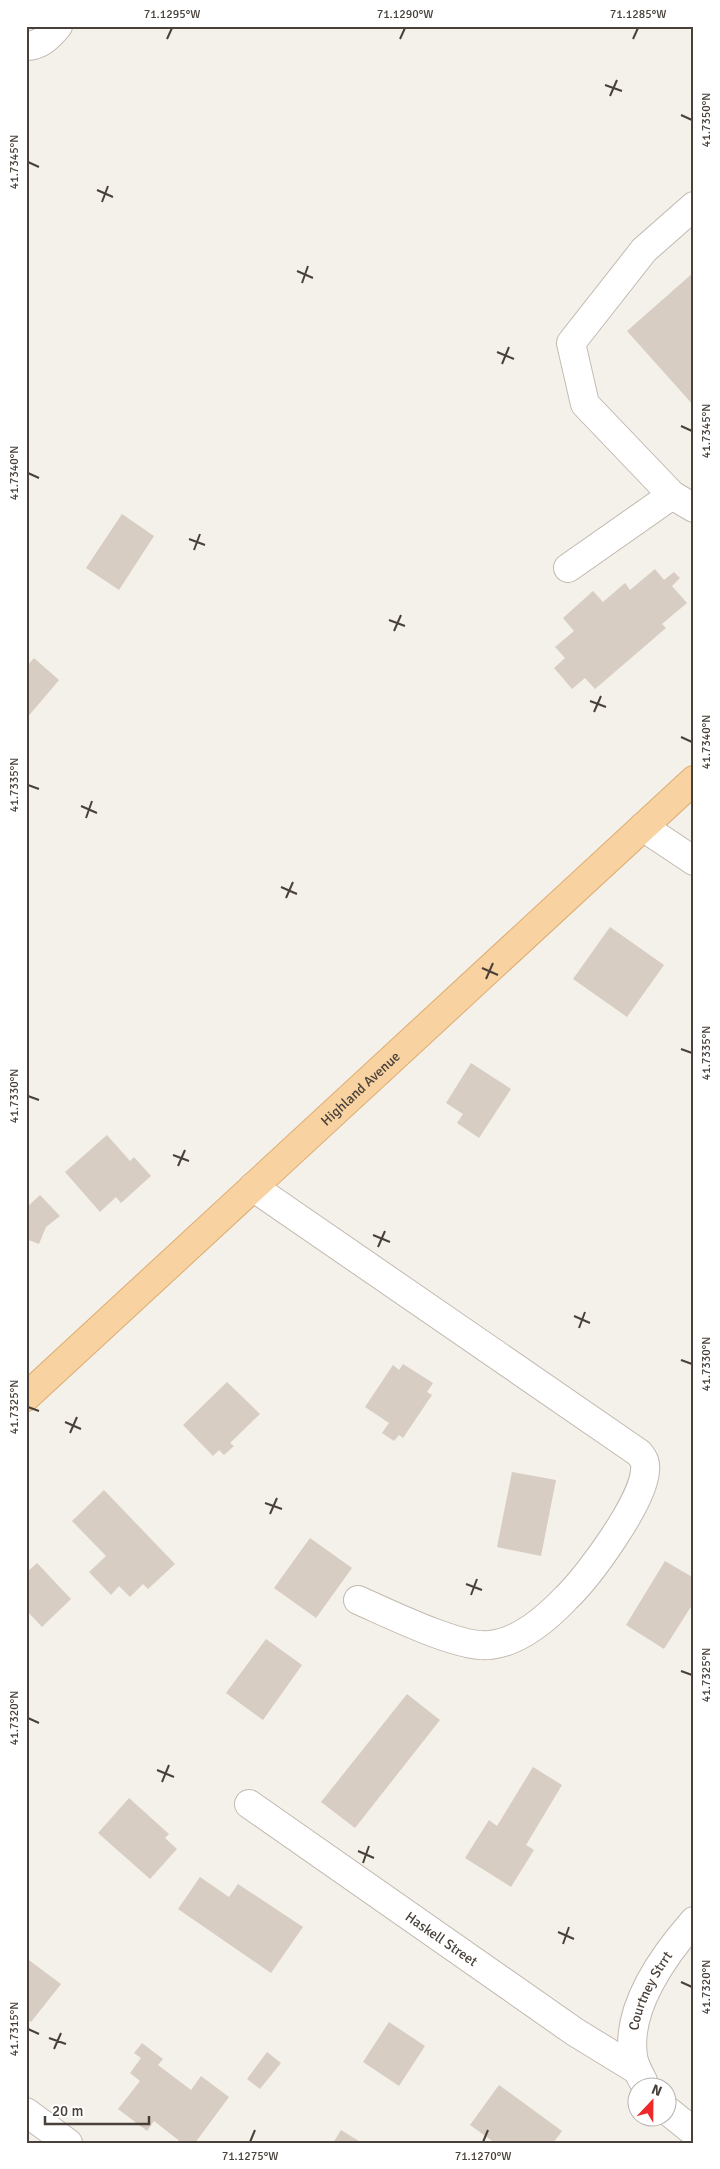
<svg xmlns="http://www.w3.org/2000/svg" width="720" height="2169" viewBox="0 0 720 2169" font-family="Signika,sans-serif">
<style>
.building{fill:#d8cdc3}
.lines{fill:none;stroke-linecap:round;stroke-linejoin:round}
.minor-casing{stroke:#c2b9b0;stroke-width:30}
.major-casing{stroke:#ddac70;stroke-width:30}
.minor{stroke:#fff;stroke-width:28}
.major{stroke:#f8d2a0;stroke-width:28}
.ticks{fill:none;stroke:#484039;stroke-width:2}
.labels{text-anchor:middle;stroke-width:4.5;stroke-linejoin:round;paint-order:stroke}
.street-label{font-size:14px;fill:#484039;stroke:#fff}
.neatline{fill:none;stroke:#484039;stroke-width:2}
.ticks-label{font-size:12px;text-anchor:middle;fill:#484039}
</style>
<rect width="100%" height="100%" fill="#f4f0ea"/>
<path class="building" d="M694,272V406L627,331Z
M122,514L154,536L119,590L86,568Z
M655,569L664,580L674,572L680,578L672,586L687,603L662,624L666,628L595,689L585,678L572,689L554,668L565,658L555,647L574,631L563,618L593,591L603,602L625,583L630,590Z
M34,658L59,680L26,719V667Z
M610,927L664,965L627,1017L573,979Z
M471,1063L511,1089L479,1138L457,1123L463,1114L446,1103Z
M107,1135L130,1161L134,1157L151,1176L121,1203L116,1197L100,1212L65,1172Z
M40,1195L60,1216L46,1227L39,1244L26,1239V1208Z
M403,1364L433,1383L427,1392L432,1395L403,1438L399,1435L394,1441L382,1433L389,1423L365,1407L393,1365L399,1370Z
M227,1382L260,1414L230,1443L234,1446L224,1455L219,1450L213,1456L183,1425Z
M512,1472L556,1480L541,1556L497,1547Z
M104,1490L175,1564L148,1589L143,1584L130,1597L119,1586L111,1595L89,1572L106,1556L72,1521Z
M310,1538L352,1568L316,1618L274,1588Z
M665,1561L694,1578V1602L664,1649L626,1625Z
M37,1563L71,1599L42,1627L26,1610V1573Z
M266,1639L302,1665L263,1720L226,1693Z
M407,1694L440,1720L355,1828L321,1802Z
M533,1767L562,1785L526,1845L534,1850L511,1887L465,1858L489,1820L497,1826Z
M129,1798L169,1834L165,1838L177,1849L150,1879L98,1833Z
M200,1877L229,1897L238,1884L303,1927L271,1973L178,1909Z
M26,1958L61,1984L31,2022L26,2019Z
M389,2022L425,2046L399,2086L363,2062Z
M142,2043L163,2059L158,2065L191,2090L201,2076L229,2097L195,2143H182L154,2121L147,2131L118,2109L140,2081L130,2073L141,2058L134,2053Z
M267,2052L281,2063L260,2089L247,2079Z
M499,2085L562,2131L553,2143H495L470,2125Z
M341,2130L362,2143H333Z"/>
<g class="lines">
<g class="minor-casing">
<g id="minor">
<path d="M26,46C40,46 50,36 58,26"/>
<path d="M694,206L644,250L571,343L585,404L672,495L694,508"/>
<path d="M568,568L672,495"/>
<path d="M643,827L694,861"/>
<path d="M253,1187L639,1453C644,1459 646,1463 645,1470C644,1501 589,1576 566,1598C547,1618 519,1642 490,1645C460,1649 388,1613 358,1600"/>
<path id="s1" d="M249,1804L575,2032L637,2070"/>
<path id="s2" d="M643,2081C639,2073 634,2065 633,2056C626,2008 664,1955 694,1921"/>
<path d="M668,2111L694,2132"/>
<path d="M26,2112L68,2143"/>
</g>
</g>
<g class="major-casing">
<g id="major">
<path id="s3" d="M26,1397L694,780"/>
</g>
</g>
<use href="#minor" class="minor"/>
<use href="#major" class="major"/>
</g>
<path class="ticks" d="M167,39L172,28M400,39L405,28M633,39L638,28M605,85L622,91M610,96L617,80M681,115L692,120M28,162L39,167M97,190L113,197M102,202L108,186M297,271L313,278M302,283L308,266M497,352L514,359M502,364L509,347M681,426L692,431M28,473L39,478M189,539L205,545M194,550L200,534M389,620L405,626M394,631L401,615M590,701L606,707M594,712L601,696M681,737L692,742M28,785L39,789M81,806L97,813M86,818L92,801M281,887L297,894M286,898L293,882M482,968L498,975M486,979L493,963M681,1049L692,1053M28,1096L39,1100M173,1155L189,1161M178,1166L185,1150M373,1235L390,1242M378,1247L385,1231M574,1316L590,1323M579,1328L585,1312M681,1360L692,1364M28,1407L39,1411M65,1422L81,1429M70,1433L77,1417M265,1503L282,1509M270,1514L277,1498M466,1584L482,1590M471,1595L477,1579M681,1671L692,1675M28,1718L39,1723M157,1770L174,1777M162,1782L169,1765M358,1851L374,1858M363,1863L369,1846M558,1932L574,1939M563,1944L569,1927M681,1982L692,1987M28,2029L39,2034M49,2038L66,2044M54,2049L61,2033M250,2142L255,2130M483,2142L488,2130"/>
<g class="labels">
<g class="street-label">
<text dy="5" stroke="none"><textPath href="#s3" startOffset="455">Highland Avenue</textPath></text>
<text dy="5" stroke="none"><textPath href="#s1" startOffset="235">Haskell Street</textPath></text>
<text dy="5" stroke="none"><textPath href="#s2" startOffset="96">Courtney Strrt</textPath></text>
</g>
</g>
<rect width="720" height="2169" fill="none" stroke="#ffffff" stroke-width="55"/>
<g transform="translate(652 2102) rotate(22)"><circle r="24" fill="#ffffff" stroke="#b6b3b0"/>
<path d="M0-4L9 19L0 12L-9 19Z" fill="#ec2a29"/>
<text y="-8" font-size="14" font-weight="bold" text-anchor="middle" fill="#484039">N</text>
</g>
<path d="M45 2116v8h104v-8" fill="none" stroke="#484039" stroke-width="2.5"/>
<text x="52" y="2116" font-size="15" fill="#484039" stroke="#ffffff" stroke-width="4" paint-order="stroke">20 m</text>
<rect x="28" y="28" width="664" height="2114" class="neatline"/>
<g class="ticks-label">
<text x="172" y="18">71.1295°W</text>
<text x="405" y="18">71.1290°W</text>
<text x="638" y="18">71.1285°W</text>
<text transform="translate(706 120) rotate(-90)" y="4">41.7350°N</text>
<text transform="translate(14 162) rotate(-90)" y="4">41.7345°N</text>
<text transform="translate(706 431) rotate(-90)" y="4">41.7345°N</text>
<text transform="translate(14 473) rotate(-90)" y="4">41.7340°N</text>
<text transform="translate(706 742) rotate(-90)" y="4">41.7340°N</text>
<text transform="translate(14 785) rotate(-90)" y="4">41.7335°N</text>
<text transform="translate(706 1053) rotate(-90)" y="4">41.7335°N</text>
<text transform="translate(14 1096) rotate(-90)" y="4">41.7330°N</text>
<text transform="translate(706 1364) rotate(-90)" y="4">41.7330°N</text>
<text transform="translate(14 1407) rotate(-90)" y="4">41.7325°N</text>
<text transform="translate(706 1675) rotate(-90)" y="4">41.7325°N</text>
<text transform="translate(14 1718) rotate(-90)" y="4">41.7320°N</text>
<text transform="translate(706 1987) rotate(-90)" y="4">41.7320°N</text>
<text transform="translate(14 2029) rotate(-90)" y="4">41.7315°N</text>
<text x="250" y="2160">71.1275°W</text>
<text x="483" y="2160">71.1270°W</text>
</g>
</svg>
